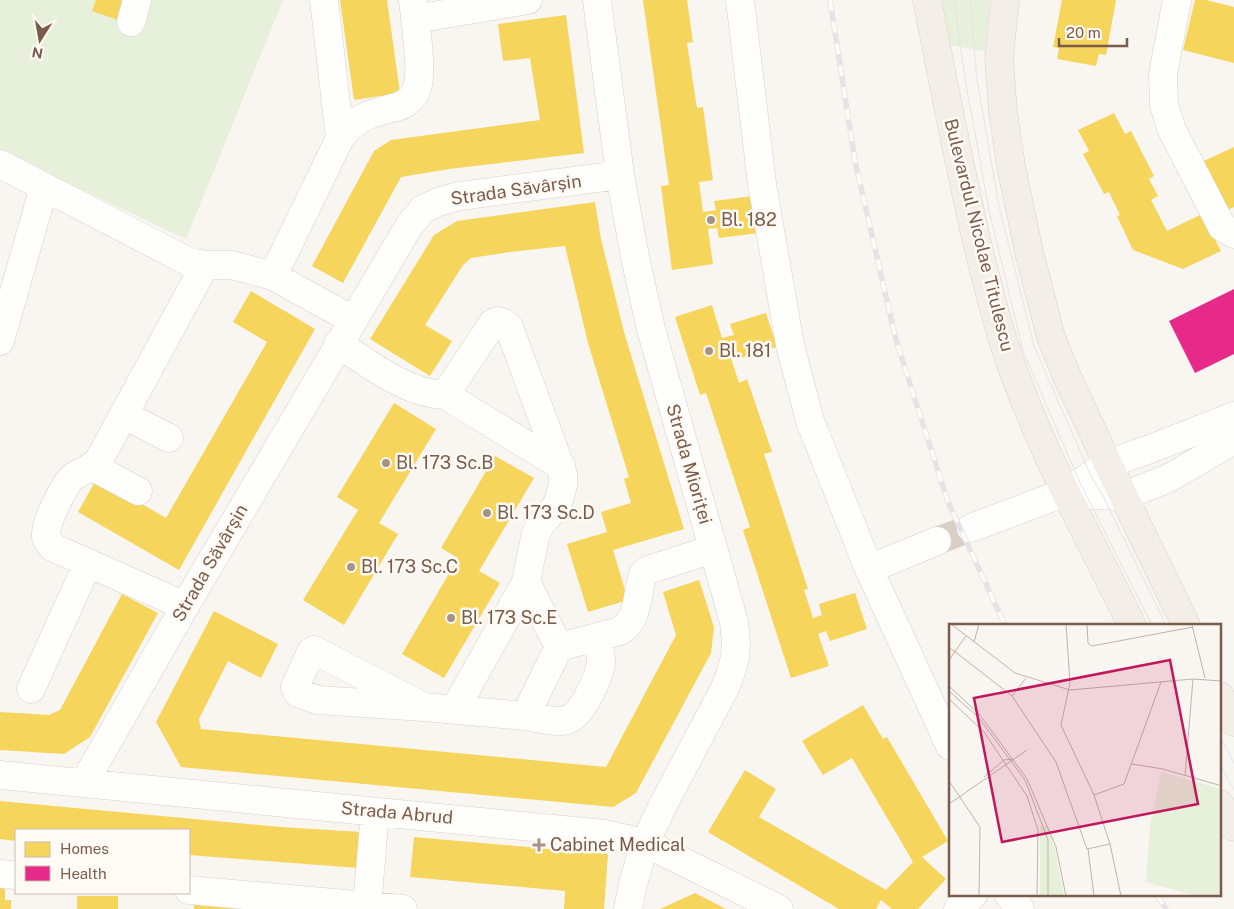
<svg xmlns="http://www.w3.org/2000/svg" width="1234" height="909" viewBox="0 0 1234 909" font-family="'Public Sans',sans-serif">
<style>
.green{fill:#e7f0db}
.homes{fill:#f6d55c}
.health{fill:#e7298a}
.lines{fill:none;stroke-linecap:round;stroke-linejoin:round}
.minor-tunnel{stroke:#d9cfc7;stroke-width:28;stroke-dasharray:28 14;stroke-linecap:butt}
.minor-casing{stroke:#d7d1cb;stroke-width:29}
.major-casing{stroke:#dad1cc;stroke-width:29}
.minor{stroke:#fefefd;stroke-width:28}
.major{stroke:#f3eee8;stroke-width:28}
.tram{stroke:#e6e3e7;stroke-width:1}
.rail-casing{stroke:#e6e3e7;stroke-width:5.5}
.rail{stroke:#fffaf3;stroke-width:4;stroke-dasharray:11;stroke-linecap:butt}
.poi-dot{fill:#a69286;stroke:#fffaf3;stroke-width:2}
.labels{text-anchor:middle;stroke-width:5;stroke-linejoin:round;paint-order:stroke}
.street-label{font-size:18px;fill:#7a5c4d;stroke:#fffaf3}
.poi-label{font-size:18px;fill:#7a5c4d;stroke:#fffaf3;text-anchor:start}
.inset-road{fill:none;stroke:#c2b3aa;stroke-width:1}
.view{fill:#c2185b;fill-opacity:0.15;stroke:#c2185b;stroke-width:2.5}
.inset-edge{fill:none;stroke:#7a5c4d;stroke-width:2.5}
</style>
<rect width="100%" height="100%" fill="#f9f5f0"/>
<path class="green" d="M0,0H283L186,239L46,173L0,149Z
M938,0H990L985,51L945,44Z"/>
<path class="homes" d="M96,0H120L128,3L121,21L92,11Z
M340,0H387L400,93L354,100Z
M643,0H687L693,42L687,43L697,108L703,107L713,180L699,182L703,212L716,210L714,201L753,196L758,233L719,238L717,228L708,229L713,264L672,270L661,186L669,185Z
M1062,0H1116L1106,55L1099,54L1096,66L1057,59L1059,48L1053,47Z
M1195,0H1206L1234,7V63L1183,50Z
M566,15L584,153L449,169L401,177L343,283L312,266L374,151L391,140L540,120L530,58L503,61L498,24Z
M1114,113L1125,134L1131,131L1154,176L1149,179L1158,196L1151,200L1167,231L1202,214L1221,251L1183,269L1133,250L1117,216L1120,215L1109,192L1104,194L1083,154L1089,151L1078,130Z
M1234,147V207L1218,214L1195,165Z
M595,202L601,239L624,332L684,529L613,550L628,600L588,612L567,544L607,532L601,512L631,503L624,479L629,477L588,343L565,246L510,252L471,258L463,265L425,325L452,341L430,376L370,339L434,235L457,221Z
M251,291L315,329L179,570L78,512L97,478L166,518L267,342L233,322Z
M712,305L722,338L734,335L730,324L766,313L777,347L737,359L735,350L729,352L739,383L747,379L772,452L764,454L808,589L804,590L813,618L822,615L819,604L855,593L867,629L830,641L826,631L818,634L829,666L791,678L743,530L750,527L706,393L700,395L675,317Z
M394,403L436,429L379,523L398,534L344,625L303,600L358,510L337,497Z
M495,456L534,478L479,571L500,583L444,678L402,654L458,558L441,548Z
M699,580L714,627L711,653L636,793L613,807L181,767L156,722L214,611L278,644L261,678L228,661L199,719L201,729L606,767L676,635L663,592Z
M122,594L158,613L90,737L64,754L0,750V712L49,715L60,710Z
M863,705L883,739L887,737L948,841L922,857L946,879L918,909H892L881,900L876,909H839L708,832L745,770L776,789L759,817L886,890L913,862L852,758L823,775L802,741Z
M0,801L281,827L361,832L358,868L189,855V830H16V841L0,839Z
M414,837L608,854L604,909H564L565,891L410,877Z
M0,888H5V900H11V909H0Z
M695,893L726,909H660Z
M77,896H118V909H77Z
M194,901H234V909H194Z"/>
<path class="health" d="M1234,289V354L1195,373L1169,321Z"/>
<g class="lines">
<path class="minor-tunnel" d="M937,541L971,528"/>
<g class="minor-casing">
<path id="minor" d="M324,0L340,138
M597,0L620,175L636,262L651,329L734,622L736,643L735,658L730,675L726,686L663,805L645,843L633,884L628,909
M740,0L762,184L790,345L810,421L869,569L950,746
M1177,0L1163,74L1164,105L1172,130L1222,227L1234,234
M415,19L528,0
M131,22L137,0
M0,164L189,262L205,265H232L273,276L353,320
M273,276L340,138C355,118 368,114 392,108C403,106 413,100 417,88C423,73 415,18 413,0
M0,341L44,187
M338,344C370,364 407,394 445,395L493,323L498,321L504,323L509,327L563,474V484L560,497L555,508L540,525L535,537L526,582L559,647
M445,395L561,466
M124,415L169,438
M93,467L138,491
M1066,492L1087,495L1124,496L1169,478L1234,440
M971,528L1066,492L1108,464L1150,449L1234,416
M869,569L937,541
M185,606L52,547C50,544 47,540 46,537C44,525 64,484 73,477C82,470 92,469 99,460L205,265
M31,689L88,563
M424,707L318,700L298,693L295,687L311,652L314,650L424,707L525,716L559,647L620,631C640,618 636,595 643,574L648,570L713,549
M455,709L526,582
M525,716C536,718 557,723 567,720C581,717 601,675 601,661C601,653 599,646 596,638
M0,775L604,834L645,843L779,909
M84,783L185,606L409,226L423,209L438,202L459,196L620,175
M0,874L16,875
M189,890L367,906L375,812
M1009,895L1020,909
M367,909V906L403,909
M958,909L973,895"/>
</g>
<g class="major-casing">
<path id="major" d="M927,0C944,85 960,171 980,255C988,287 996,319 1006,350C1038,446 1088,535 1132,625
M1005,0L999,58L1003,112L1011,166L1029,252L1051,337L1068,379L1108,464L1186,625
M1220,696L1234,722
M1220,804L1234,827"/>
</g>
<use href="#minor" class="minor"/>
<use href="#major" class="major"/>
<path class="tram" d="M955,0L958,31L966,84L989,210L1023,351L1080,483L1152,625
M970,0L977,80L999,206L1034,346L1091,476L1103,496L1166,625
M1220,736L1234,763
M1220,764L1234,790"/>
<g class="rail-casing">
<path id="rail" d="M830,0L855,161L896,340L948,502L1005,625
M1157,895L1166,909"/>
</g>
<use href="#rail" class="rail"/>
</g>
<g class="poi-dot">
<circle cx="711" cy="220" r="5"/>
<circle cx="709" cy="351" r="5"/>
<circle cx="386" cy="463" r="5"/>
<circle cx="487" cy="513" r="5"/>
<circle cx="351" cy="567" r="5"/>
<circle cx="451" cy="618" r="5"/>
<path d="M536.5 837.5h5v5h5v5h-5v5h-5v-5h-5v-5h5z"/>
</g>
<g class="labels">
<g class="street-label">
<text transform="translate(516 190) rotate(-8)" y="6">Strada Săvârșin</text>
<text transform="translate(979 235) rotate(76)" y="6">Bulevardul Nicolae Titulescu</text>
<text transform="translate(689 464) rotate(74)" y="6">Strada Mioriței</text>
<text transform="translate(210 563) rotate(-60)" y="6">Strada Săvârșin</text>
<text transform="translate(397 813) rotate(5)" y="6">Strada Abrud</text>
</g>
<g class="poi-label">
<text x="721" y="226">Bl. 182</text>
<text x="719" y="357">Bl. 181</text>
<text x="396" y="469">Bl. 173 Sc.B</text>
<text x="497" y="519">Bl. 173 Sc.D</text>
<text x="361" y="573">Bl. 173 Sc.C</text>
<text x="461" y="624">Bl. 173 Sc.E</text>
<text x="550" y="851">Cabinet Medical</text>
</g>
</g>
<g transform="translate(949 624)">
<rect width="272" height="272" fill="#f9f5f0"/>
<path d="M212,148L272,165V272H248L197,258L201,203ZM91,202H98L106,226L115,272H91Z" fill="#e7f0db"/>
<path class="inset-road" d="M2,0L66,49L121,66L244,55L273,57M117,0L121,59L112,101L145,171L161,220L172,272M138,0L139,19L143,22L244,3M243,1L256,54M25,18L30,0M0,23L63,72L77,54M0,36L17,12M0,62L31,91L78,155L107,223L117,272M0,67L30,94L76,156L99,216V272M63,72L107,138L138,225L161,220M0,75L35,108L78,172L89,206L88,272M183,140L214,145L273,162M236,152L244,55M35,153L55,136L64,135M0,157L31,203L30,272M145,171L175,160L212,58M0,180L78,126M139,225L145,272"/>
<path class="view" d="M221,36L249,180L53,218L25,74Z"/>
<rect width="272" height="272" class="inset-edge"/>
</g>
<rect x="15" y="829" width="175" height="65" fill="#fffaf3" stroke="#cabbb1"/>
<rect x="25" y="842" width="25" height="15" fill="#f6d55c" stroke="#cabbb1"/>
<text x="60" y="854" font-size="15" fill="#7a5c4d">Homes</text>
<rect x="25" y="866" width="25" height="15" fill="#e7298a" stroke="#cabbb1"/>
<text x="60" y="879" font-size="15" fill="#7a5c4d">Health</text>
<g transform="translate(40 40) rotate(191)" stroke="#fffaf3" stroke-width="4" paint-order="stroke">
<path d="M0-4L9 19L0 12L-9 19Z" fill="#7a5c4d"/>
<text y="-8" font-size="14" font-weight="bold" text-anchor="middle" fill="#7a5c4d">N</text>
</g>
<path d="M1059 38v8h68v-8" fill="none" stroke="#7a5c4d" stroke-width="2.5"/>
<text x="1066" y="38" font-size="15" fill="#7a5c4d" stroke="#fffaf3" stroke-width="4" paint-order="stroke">20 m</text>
</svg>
